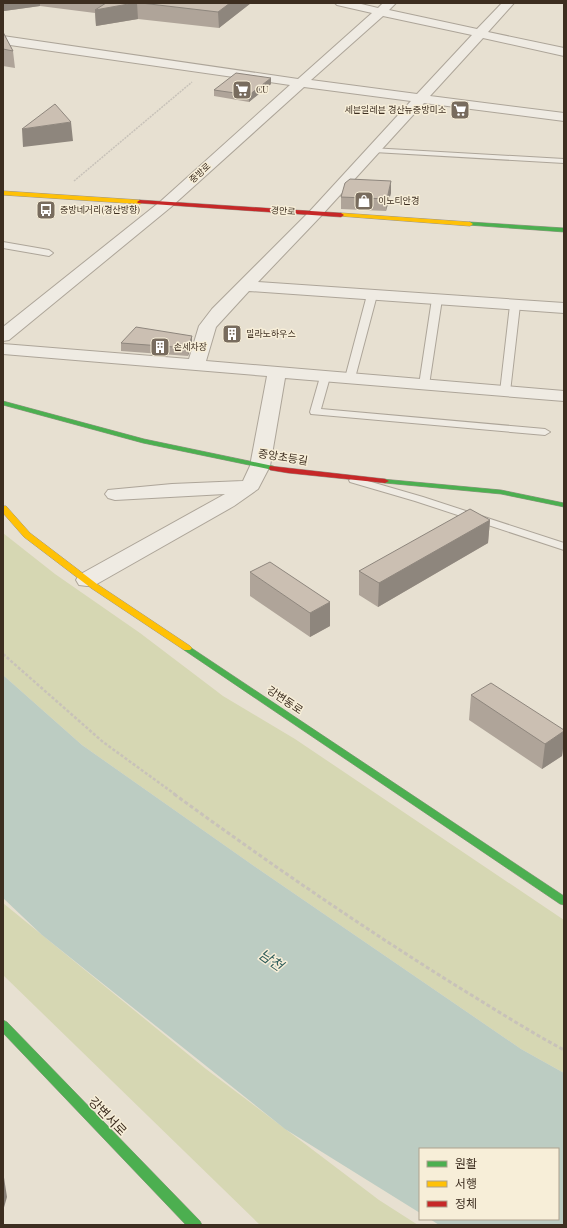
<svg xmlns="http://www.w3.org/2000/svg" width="567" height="1228" viewBox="0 0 567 1228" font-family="'Playfair Display','Noto Sans KR',serif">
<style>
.green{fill:#d6d7b3}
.water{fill:#bcccc2}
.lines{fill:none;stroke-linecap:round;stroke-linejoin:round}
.lane-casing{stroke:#ada599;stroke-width:2}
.street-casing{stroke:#ada599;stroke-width:2}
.fast-casing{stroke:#9c958a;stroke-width:1}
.slow-casing{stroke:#9c958a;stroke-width:1}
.jam-casing{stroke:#9c958a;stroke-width:1}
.path-far2{stroke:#c8c2b9;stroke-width:1.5;stroke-dasharray:2 1;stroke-linecap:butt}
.path-far1{stroke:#c8c2b9;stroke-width:2.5;stroke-dasharray:3 2;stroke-linecap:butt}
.path{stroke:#c8c2b9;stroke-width:3;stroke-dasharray:4 2.5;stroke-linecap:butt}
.lane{fill:#efebe3;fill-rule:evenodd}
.street{fill:#efebe3;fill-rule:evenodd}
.fast{fill:#4caf50;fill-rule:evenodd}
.slow{fill:#ffc107;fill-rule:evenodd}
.jam{fill:#c62828;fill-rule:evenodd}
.wall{fill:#afa499}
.shaded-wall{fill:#8e867d}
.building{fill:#cbbfb2;stroke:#8e867d}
.labels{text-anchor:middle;stroke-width:3;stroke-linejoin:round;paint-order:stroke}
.far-poi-label{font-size:9px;fill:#3d2e20;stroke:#f7eed8;text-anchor:start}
.far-street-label{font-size:9px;fill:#3d2e20;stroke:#f7eed8}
.street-label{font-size:11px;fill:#3d2e20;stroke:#f7eed8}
.near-street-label{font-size:13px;fill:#3d2e20;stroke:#f7eed8}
.near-water-label{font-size:14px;font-style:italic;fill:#2f5d5a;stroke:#f7eed8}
</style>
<rect width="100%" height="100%" fill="#e7e0d1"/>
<path class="green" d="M3,533L55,574L140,633L223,696L295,739L564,920V1073L521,1049L254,866L82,745L3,675Z
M3,903L206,1069L379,1200L418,1225H260L3,975Z"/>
<path class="water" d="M3,675L82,745L254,866L521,1049L564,1073V1225H439L430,1219H558V1149H420V1213L285,1129L42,935L3,898Z"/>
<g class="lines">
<g class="lane-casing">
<path id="lane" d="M371,148L564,159V163L374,152L370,150Z
M3,242L49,250L53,253L49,256L3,248Z
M372,292L377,295L355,378L350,381L347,380L345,378L367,295Z
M437,296L442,299L429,385L424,388L419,385L432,299Z
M515,302L520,305L510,392L505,395L500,392L510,305Z
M325,374L330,377L321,409L545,429L550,432L545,435L311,414L310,412L320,377Z
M354,477L423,497L564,543V550L415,501L350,482L349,480Z"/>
</g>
<g class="street-casing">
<path id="street" d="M335,3H357L378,8L383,3H396L389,10L477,29L502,3H514L488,32L564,48V56L483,38L430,96L564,113V121L424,103L320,217L258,282L564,303V313L249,291L216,327L206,361L564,391V401L285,378L270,466L258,489L234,506L95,585L87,586L79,585L76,580L79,575L225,494L115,500L108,498L105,494L108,490L172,484L243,481L250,466L267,376L3,354V344L189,359L199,326L212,309L310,211L411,101L304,87L171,207L9,340L3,341V327L161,201L290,85L3,44V36L298,79L372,13L337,5ZM383,16L472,35L417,94L311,80Z"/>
</g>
<g class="fast-casing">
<path id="fast" d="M470,222L564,228V232L468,225L467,224Z
M3,401L144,439L273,466L277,468L273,470L143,443L3,405Z
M382,479L501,490L564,503V507L501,494L385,483L381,481Z
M187,645L564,896V905L560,904L184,650L182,648L184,646Z
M3,1020L7,1022L200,1221L202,1225H186L3,1033Z"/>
</g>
<g class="slow-casing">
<path id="slow" d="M3,191L140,200L143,202L140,204L3,195Z
M341,213L470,222L473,224L470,226L339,216V214Z
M3,506H6L30,533L97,584L190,646L192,648L190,650H184L91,588L24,537L3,513Z"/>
</g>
<g class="jam-casing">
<path id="jam" d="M140,200L341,213L344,215L341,217L138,203L137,202Z
M270,466L385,479L389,481L385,483L288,473L270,470L269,468Z"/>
</g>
<path class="path-far2" d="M74,181L192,82"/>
<path class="path-far1" d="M3,654L103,742L176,795"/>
<path class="path" d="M174,794C266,861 359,925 455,985C491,1007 527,1030 564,1050"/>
<use href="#lane" class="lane"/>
<use href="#street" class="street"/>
<use href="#fast" class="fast"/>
<use href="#slow" class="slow"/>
<use href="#jam" class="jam"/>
</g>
<path class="wall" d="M3,3H251L219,28L138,19L96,26L95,13L40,6L4,11Z
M3,32L13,51L15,68L3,66Z
M271,84L249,102L214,96V90Z
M391,193L386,211L341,209V197Z
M192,336V343L188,356L121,351V343Z
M490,520L488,543L378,607L359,595V571Z
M250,572L330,626L310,637L250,596Z
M471,695L564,730V741L562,756L542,769L469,720Z"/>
<path class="shaded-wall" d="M3,3H40V6L4,11Z
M134,3H137L138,19L96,26L95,10Z
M230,3H251L219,28L218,12Z
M271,78V84L249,102V95Z
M71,122L73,141L23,147L22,129Z
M391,181V193L386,211L387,199Z
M192,336V343L188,356V348Z
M490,520L488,543L378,607L379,583Z
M330,602V626L310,637V613Z
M564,731V741L562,756L542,769L545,744Z
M3,1171L7,1197L3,1211Z"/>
<path class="building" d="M106,3H134L95,10Z
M141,3H230L218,12Z
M3,32L13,51L3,49Z
M236,73L271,78L249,95L214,90Z
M55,104L71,122L22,129Z
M350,179L391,181L387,199L341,197L345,183Z
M136,327L192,336L188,348L121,343Z
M470,509L490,520L379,583L359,571Z
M270,562L330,602L310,613L250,572Z
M491,683L564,730V731L545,744L471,695Z"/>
<defs>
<g id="supermarket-square" transform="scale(1)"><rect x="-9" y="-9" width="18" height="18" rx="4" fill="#786c5e" stroke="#f7eed8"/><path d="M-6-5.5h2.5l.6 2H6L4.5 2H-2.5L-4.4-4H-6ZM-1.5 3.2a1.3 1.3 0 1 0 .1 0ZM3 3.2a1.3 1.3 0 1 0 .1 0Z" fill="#fff"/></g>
<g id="shop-square" transform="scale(1)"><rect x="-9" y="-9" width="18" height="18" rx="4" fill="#786c5e" stroke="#f7eed8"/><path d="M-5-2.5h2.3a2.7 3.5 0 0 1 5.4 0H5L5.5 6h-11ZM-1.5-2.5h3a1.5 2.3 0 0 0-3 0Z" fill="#fff"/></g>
<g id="bus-square" transform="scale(1)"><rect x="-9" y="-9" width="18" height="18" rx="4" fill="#786c5e" stroke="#f7eed8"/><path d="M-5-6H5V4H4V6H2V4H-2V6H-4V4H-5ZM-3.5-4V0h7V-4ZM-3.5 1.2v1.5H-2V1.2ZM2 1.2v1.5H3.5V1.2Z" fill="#fff"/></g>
<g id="building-square" transform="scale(1)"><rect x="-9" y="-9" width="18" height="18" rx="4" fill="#786c5e" stroke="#f7eed8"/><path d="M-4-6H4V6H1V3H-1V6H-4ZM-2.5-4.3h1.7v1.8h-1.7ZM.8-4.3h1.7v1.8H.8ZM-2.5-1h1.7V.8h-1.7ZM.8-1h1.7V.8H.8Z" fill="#fff"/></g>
</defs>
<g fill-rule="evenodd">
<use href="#supermarket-square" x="242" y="90"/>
<use href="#supermarket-square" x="460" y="110"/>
<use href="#shop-square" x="364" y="201"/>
<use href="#bus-square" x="46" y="210"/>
<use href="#building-square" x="232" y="334"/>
<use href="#building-square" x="160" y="347"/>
</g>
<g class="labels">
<g class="far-poi-label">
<text x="256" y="93">CU</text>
<text x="446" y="113" text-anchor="end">세븐일레븐 경산뉴중방미소</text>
<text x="378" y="204">이노티안경</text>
<text x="60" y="213">중방네거리(경산방향)</text>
<text x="246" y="337">밀라노하우스</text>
<text x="174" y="350">손세차장</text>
</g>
<g class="far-street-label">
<text transform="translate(200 173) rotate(-42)" y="3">중방로</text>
<text transform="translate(283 211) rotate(4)" y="3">경안로</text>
</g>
<g class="street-label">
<text transform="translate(283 457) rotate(9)" y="4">중앙초등길</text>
<text transform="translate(285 700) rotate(34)" y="4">강변동로</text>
</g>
<g class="near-street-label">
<text transform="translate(108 1116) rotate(46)" y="5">강변서로</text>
</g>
<g class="near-water-label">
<text transform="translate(271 960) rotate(35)" y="5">남천</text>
</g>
</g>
<rect width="567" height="1228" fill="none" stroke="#3d2e20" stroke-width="8"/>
<rect x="419" y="1148" width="140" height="72" fill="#f7eed8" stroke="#ada18e"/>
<rect x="427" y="1161" width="20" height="6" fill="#4caf50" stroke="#ada18e"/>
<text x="455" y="1168" font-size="12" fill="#3d2e20">원활</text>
<rect x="427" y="1181" width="20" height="6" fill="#ffc107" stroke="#ada18e"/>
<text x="455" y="1188" font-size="12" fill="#3d2e20">서행</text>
<rect x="427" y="1201" width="20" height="6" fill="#c62828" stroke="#ada18e"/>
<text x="455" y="1208" font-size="12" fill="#3d2e20">정체</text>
</svg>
